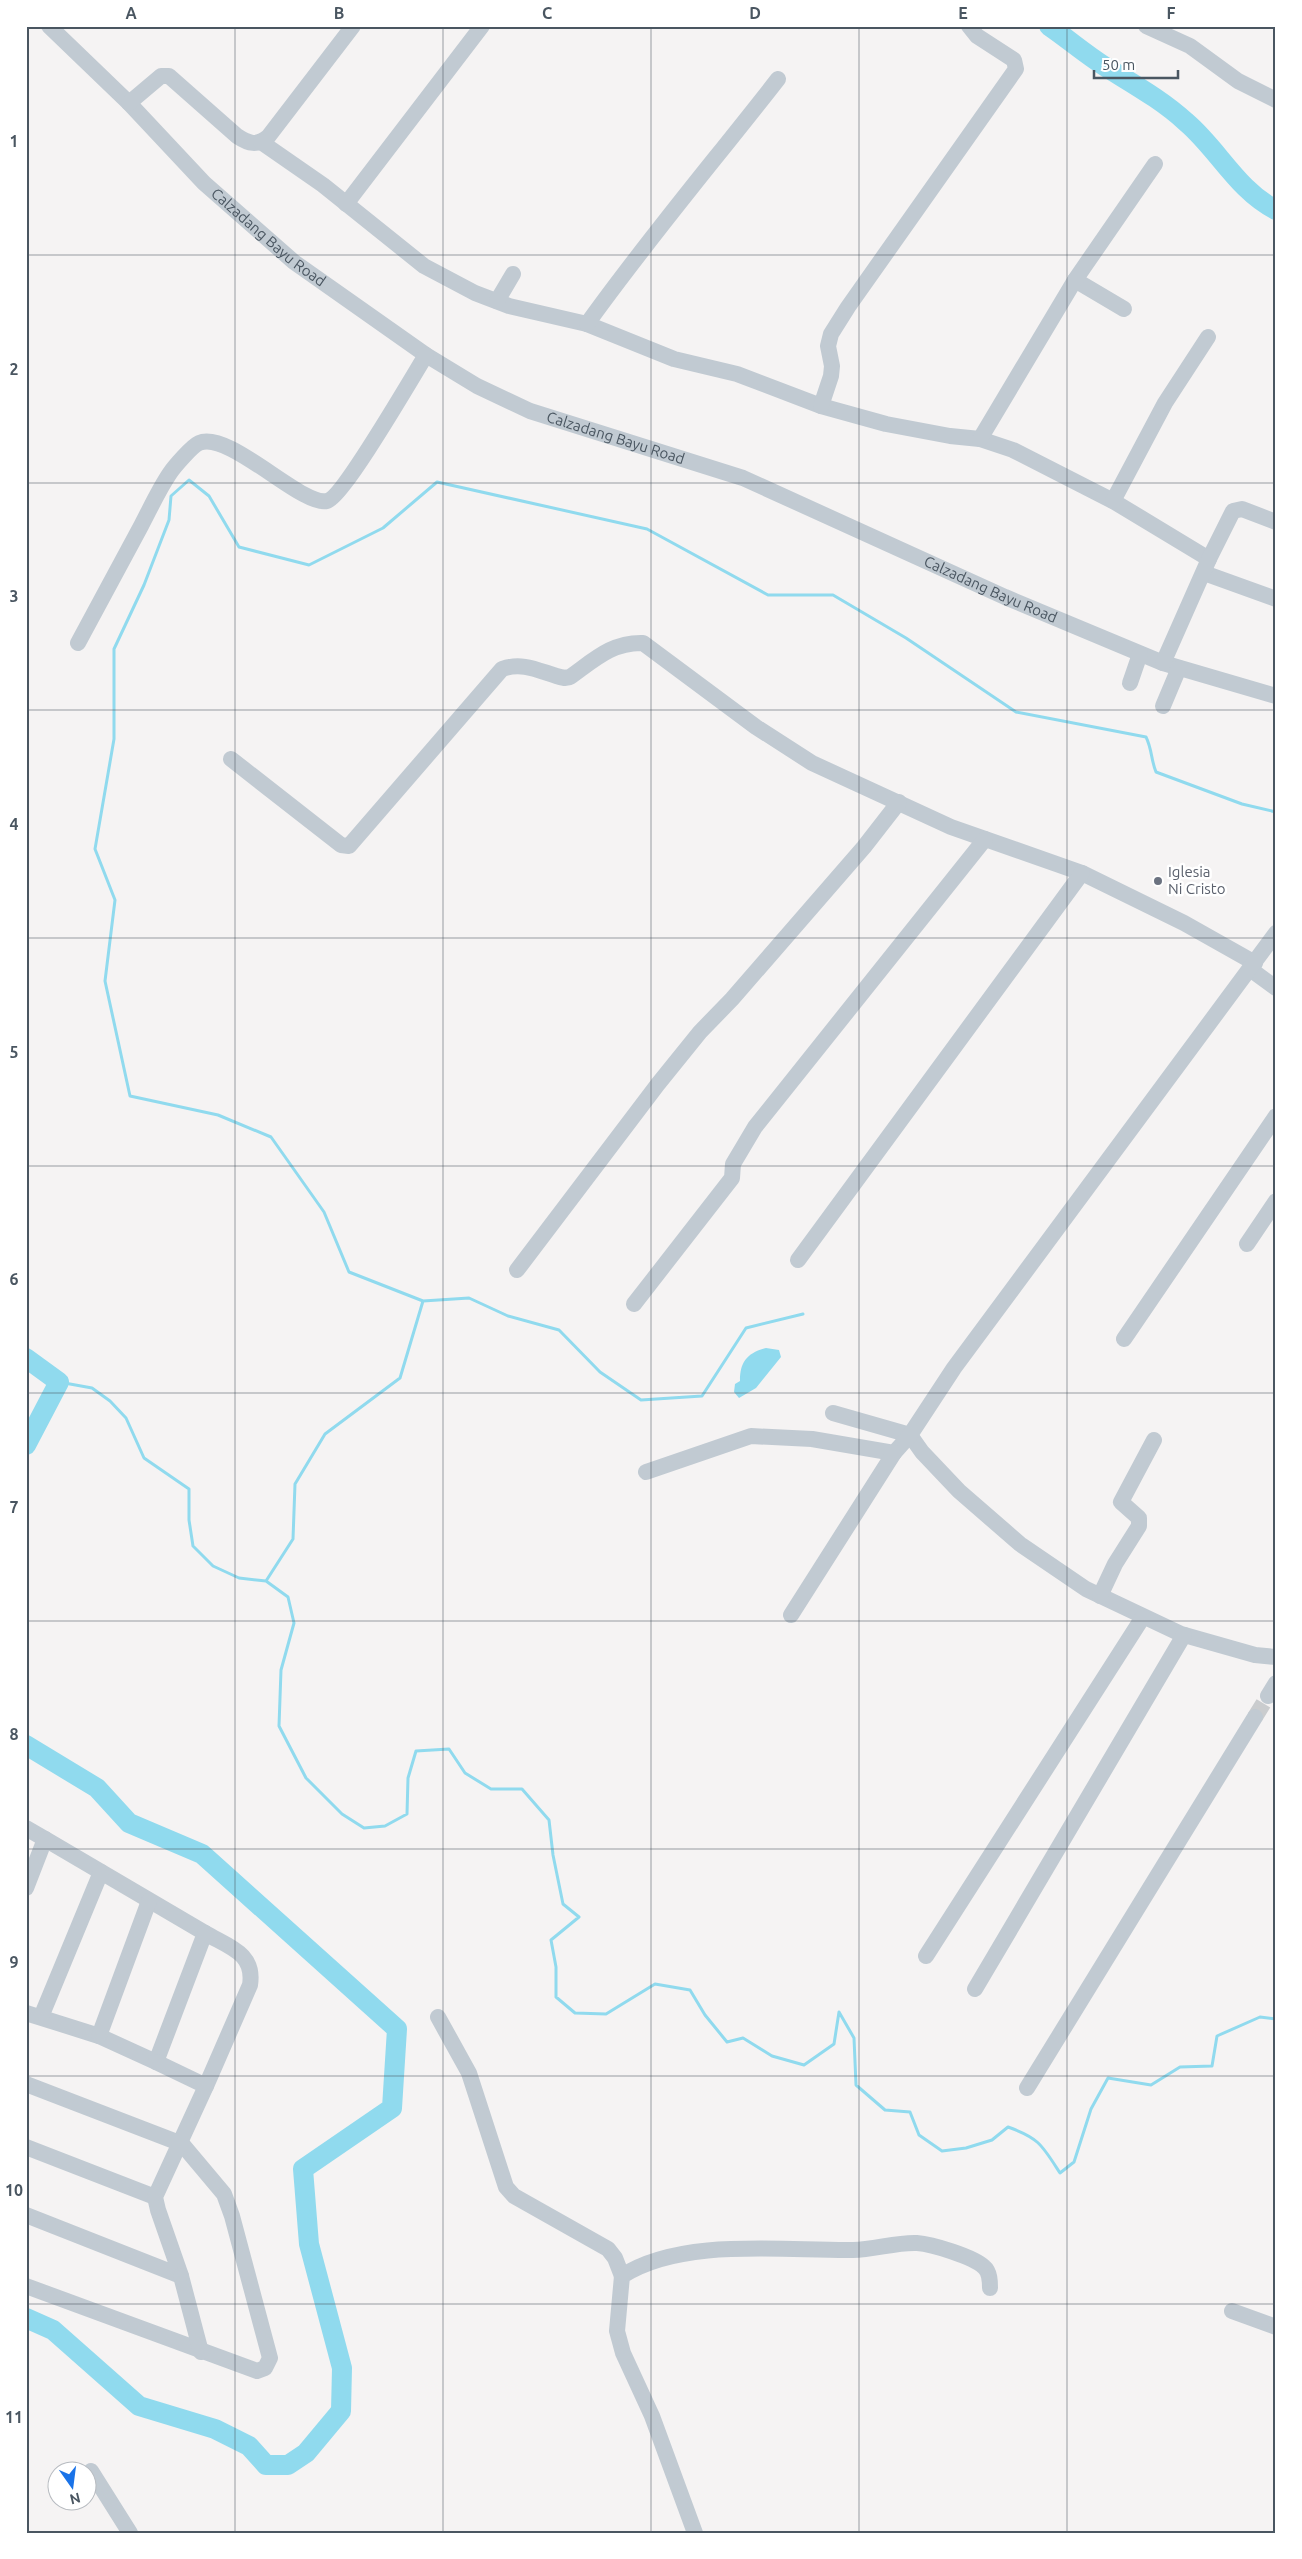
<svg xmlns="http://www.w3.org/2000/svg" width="1302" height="2559" viewBox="0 0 1302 2559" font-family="Ubuntu,sans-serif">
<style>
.water{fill:#90daee}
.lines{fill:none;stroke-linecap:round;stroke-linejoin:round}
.stream{stroke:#90daee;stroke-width:3}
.river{stroke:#90daee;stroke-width:20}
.minor-tunnel{stroke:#caccce;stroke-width:16;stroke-dasharray:16 8;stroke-linecap:butt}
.minor{stroke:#c1cad2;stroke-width:16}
.grid{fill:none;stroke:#4a5661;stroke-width:1;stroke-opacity:0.55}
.worship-dot{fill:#6b7280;stroke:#fff;stroke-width:2}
.labels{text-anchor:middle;stroke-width:5;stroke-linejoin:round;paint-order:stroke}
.street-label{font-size:15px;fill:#4a5661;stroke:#fff}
.worship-label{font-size:15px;fill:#5b616d;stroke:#fff;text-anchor:start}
.neatline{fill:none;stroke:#4a5661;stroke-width:2}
.grid-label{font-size:16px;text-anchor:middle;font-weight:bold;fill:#4a5661}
</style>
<rect width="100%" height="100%" fill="#f5f3f3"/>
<path class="water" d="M766,1348L779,1350L781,1357L756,1388L739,1398L734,1392L735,1384L740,1381C740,1362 747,1353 766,1348Z"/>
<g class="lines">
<path class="stream" d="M423,1301L469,1298L508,1316L559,1330L600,1372L641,1400L702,1396L746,1328L803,1314
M59,1382L92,1388L110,1401L126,1418L144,1458L189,1489V1520L193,1546L213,1566L239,1578L266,1581L288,1597L294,1623L281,1670L279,1726L306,1778L342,1814L364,1828L385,1826L407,1814L408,1778L416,1751L449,1749L465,1773L491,1789H522L549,1820L553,1855L563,1904L579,1917L551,1940L556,1967V1997L575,2013L606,2014L655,1984L690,1990L705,2015L727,2042L743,2038L772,2056L804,2065L834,2044L839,2012L854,2038L856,2085L885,2110L910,2112L919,2135L942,2151L966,2148L992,2140L1008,2127C1039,2138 1042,2145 1060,2173L1074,2162L1091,2109L1108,2078L1151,2085L1180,2067L1212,2066L1217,2036L1260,2017L1276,2019
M266,1581L293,1539L295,1484L325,1434L400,1378L423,1301L349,1272L324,1212L271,1137L218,1115L130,1096L105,981L115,900L95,849L114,739V649L144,585L169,520L171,496L189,480L209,496L239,547L309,565L383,528L437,482L647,529L768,595H833L906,638L1016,712L1146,737C1152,749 1151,760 1156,772L1242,804L1276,812"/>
<path class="river" d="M1049,26C1071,41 1091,59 1114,72C1140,88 1164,102 1186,122C1218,149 1237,190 1276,210
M26,1358L59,1382L26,1445
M26,1745L97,1788L129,1823L202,1854L397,2029L392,2108L303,2169L309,2244L342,2368L341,2411L306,2453L288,2465H266L249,2446L215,2429L139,2406L53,2330L26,2318"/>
<path class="minor-tunnel" d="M1255,1717L1268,1696"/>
<g class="minor">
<path id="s1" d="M49,26L129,103L204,183L294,262L426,355L477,386L530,411L743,478L1005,597L1163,663L1276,696"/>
<path d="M1146,26L1190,46L1238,81L1276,100"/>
<path d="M129,103L161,76H169L237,136C249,144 257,146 268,137L353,26"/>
<path d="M261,142L323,185L424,266L475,293L509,306L587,324L674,359L737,374L821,406L886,424L950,436L980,439L1013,450L1113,501L1209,559"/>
<path d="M346,204L482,26"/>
<path d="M1075,280L1124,309"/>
<path d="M497,301L513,274"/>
<path d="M587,324C647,240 714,161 778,79"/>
<path d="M821,406L831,376L832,366L828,346L831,334L848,307L1016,69L1014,60L977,36L969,26"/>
<path d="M980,439L1075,280L1155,164"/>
<path d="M1113,501L1165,403L1208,337"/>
<path d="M1204,573L1276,599"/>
<path d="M78,643C99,604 120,565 141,526C150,509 159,489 170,473C174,467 192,446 199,443C229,430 302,507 327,501C343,497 413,376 426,355"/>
<path d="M1163,663L1209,559L1233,511L1242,509L1276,522"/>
<path d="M1130,683L1140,654"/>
<path d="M1163,706L1179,668"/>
<path d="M231,759L341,845L349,846L502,669C525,661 542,673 564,678L570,677C594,660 612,642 643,643L756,727L812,763L951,827L1082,873L1184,923L1255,963"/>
<path d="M1250,969L1276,988"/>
<path d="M1247,1244L1276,1201"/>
<path d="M798,1260L1082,873"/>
<path d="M517,1270L658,1084L700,1032L732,999L864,847L899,802"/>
<path d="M634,1304L732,1178L733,1164L755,1127L985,839"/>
<path d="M1124,1339L1276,1116"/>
<path d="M833,1413L910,1435L922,1452L959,1491L1020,1544L1086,1589L1181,1634L1255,1655L1276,1657"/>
<path d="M646,1472L751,1436L812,1439L894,1453L910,1435L954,1368L1276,933"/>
<path d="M1100,1596L1115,1564L1139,1526V1518L1121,1502L1154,1440"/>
<path d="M791,1615L894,1453"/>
<path d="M1268,1696L1276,1683"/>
<path d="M26,1828L45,1839"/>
<path d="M26,1888L45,1839L205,1933L156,2062L99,2036L26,2013"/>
<path d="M205,1933C229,1947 255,1953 250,1985L206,2086"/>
<path d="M926,1956L1143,1617"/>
<path d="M975,1989L1184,1635"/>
<path d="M41,2017L101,1872"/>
<path d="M438,2017L469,2073L506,2187L514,2196L608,2249L615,2258L622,2276"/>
<path d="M99,2036L149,1901"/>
<path d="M26,2084L182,2144L224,2194L232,2216L270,2358L265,2368L257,2371L26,2286"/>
<path d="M1027,2088L1255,1717"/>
<path d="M26,2147L155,2197"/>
<path d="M26,2215L181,2276L158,2210L155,2197L206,2086L156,2062"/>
<path d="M181,2276L201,2352"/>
<path d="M1232,2311L1276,2327"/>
<path d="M91,2471L130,2533"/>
<path d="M695,2533L652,2416L623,2353L617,2331L622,2276C682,2237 784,2251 853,2250C874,2250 896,2242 917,2243C932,2244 974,2257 984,2267C990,2272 990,2282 990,2288"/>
</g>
</g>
<path class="grid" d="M235,26V2533M443,26V2533M651,26V2533M859,26V2533M1067,26V2533M26,255H1276M26,483H1276M26,710H1276M26,938H1276M26,1166H1276M26,1393H1276M26,1621H1276M26,1849H1276M26,2076H1276M26,2304H1276"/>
<circle class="worship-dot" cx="1158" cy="881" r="5"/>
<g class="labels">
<g class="street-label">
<text dy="5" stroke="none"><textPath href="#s1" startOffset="305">Calzadang Bayu Road</textPath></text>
<text dy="5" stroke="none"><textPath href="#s1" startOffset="710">Calzadang Bayu Road</textPath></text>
<text dy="5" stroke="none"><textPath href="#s1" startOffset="1115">Calzadang Bayu Road</textPath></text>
</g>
<g class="worship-label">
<text x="1168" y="877">Iglesia<tspan x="1168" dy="17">Ni Cristo</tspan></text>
</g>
</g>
<rect width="1302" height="2559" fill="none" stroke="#ffffff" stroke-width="55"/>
<g transform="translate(72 2486) rotate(166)"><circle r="24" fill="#ffffff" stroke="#b7bbc0"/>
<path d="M0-4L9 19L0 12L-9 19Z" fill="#1a73e8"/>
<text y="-8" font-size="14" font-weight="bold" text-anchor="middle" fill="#4a5661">N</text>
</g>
<path d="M1094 70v8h84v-8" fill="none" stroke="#4a5661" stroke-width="2.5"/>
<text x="1102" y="70" font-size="15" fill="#4a5661" stroke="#ffffff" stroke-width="4" paint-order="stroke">50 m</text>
<rect x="28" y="28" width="1246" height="2504" class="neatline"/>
<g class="grid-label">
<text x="131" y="19">A</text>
<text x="339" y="19">B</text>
<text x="547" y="19">C</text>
<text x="755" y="19">D</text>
<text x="963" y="19">E</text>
<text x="1171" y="19">F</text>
<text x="14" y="147">1</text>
<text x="14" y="375">2</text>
<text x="14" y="602">3</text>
<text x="14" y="830">4</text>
<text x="14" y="1058">5</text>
<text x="14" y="1285">6</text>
<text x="14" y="1513">7</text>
<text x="14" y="1740">8</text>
<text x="14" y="1968">9</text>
<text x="14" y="2196">10</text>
<text x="14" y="2423">11</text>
</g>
</svg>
